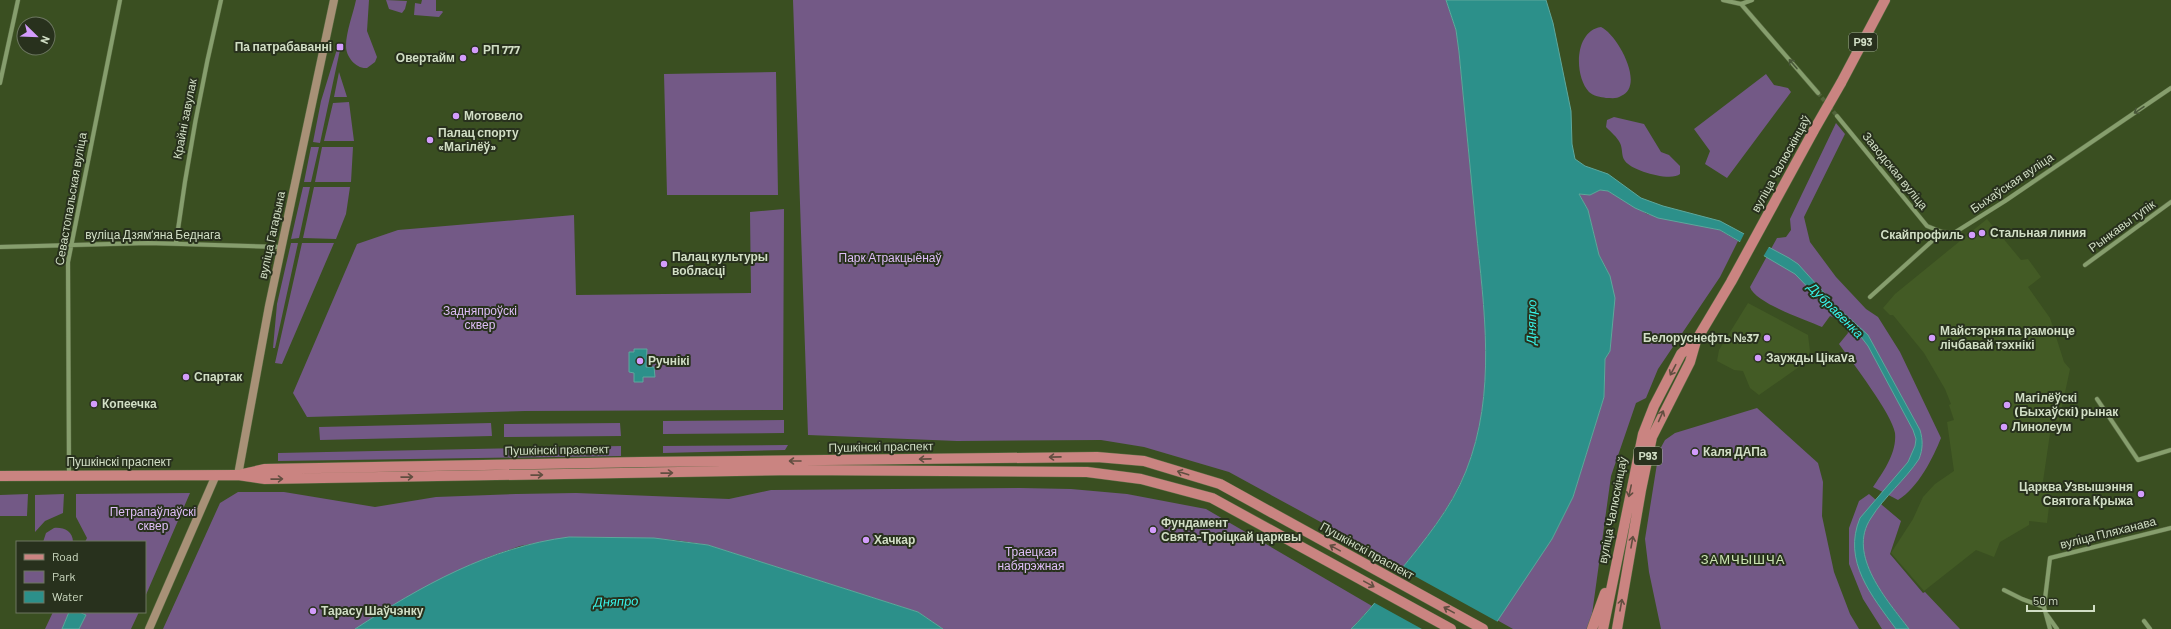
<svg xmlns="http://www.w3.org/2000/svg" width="2171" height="629" viewBox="0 0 2171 629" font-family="Barlow,sans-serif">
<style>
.built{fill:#435b25}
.green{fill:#735986}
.water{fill:#2c908a;stroke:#5ea79c}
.pier{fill:#3a4f21}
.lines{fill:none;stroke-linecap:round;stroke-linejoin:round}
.minor-tunnel{stroke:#51643a;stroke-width:4;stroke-dasharray:4 2;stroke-linecap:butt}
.minor-casing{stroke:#596a42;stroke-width:5}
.secondary-casing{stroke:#596a42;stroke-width:9}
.primary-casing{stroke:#596a42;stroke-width:11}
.minor{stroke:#869e6d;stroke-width:4}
.secondary{stroke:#a89177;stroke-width:8}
.primary{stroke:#ca8481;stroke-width:10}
.primary-bridge-casing{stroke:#596a42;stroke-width:11;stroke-linecap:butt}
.primary-bridge{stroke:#ca8481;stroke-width:10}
.oneway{stroke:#495739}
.oneway2{stroke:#614e40}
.poi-dot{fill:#d39cfc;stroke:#28311d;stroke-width:1.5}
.labels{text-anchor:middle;stroke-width:4;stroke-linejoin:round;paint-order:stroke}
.shield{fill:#28311d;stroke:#9eaa93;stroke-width:1}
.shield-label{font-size:11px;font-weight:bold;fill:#d1dec5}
.poi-label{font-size:12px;font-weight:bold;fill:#d1dec5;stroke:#28311d;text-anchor:start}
.street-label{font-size:12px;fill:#d1dec5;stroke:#28311d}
.park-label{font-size:12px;fill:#debef7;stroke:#28311d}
.water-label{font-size:13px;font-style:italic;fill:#37f3e9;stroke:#28311d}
.neighbourhood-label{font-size:13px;letter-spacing:1px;fill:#cbe5b1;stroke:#28311d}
</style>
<rect width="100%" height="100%" fill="#3a4f21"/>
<path class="built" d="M1987,219L2021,260L2028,259L2041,277L2028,287L2050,318L2064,362L2070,369L2059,421L2052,420L2042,488L2051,490L2047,523L2029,521V525L2000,542L1994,557L1976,550L1924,591L1891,553L1913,519L1923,497L1935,484L1954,471L1947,422L1954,420L1949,405L1951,404L1945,389L1924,353L1893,315H1890L1883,308L1895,294Z
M1748,303L1808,335L1810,351L1806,362L1759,395L1750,388L1743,371L1734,370L1717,361L1719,350Z"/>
<path class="green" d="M356,0H369L367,31L377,57L375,62L367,68C356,69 346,57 346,46C346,32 353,14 356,0Z
M386,0L407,1L405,9L402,13L389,9Z
M422,0H436V11H442L443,12L439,17L414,15L415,3L421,4Z
M793,0H1446L1456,30L1459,52C1465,111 1470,170 1476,229C1484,310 1497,394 1466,471C1451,507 1427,538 1403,567L1229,472L1144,447L1101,440L957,441L808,435Z
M1601,27C1617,34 1646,86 1621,96C1617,99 1612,98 1606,98C1601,97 1593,96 1589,92C1574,76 1574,31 1601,27Z
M337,49L340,50L320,143L313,142L321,101Z
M339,72L347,97H334Z
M776,72L778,195H667L664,74Z
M1766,74L1774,85L1788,88L1791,92L1727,178L1705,164L1710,151L1694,129Z
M349,102L354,141H324L333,103Z
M1614,117L1644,124L1661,152L1669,155L1680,166V174C1671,182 1632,171 1625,161C1621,156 1623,149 1620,143C1617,137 1611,132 1606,127L1607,120Z
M1836,123L1845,134L1804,217L1810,242L1836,277L1866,309L1878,317L1900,352L1941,438C1933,458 1918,488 1898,500L1873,487C1883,472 1897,453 1895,433C1892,414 1852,362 1839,344L1848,333C1846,323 1840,320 1830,316L1822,327C1806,320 1755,303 1750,287L1777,238L1786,237L1791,230L1790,219Z
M311,147H319L311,182H304Z
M322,147H353L351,182H315Z
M303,187H310L299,238L291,239Z
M314,187H350L346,214L336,239L303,238Z
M1600,190L1608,191L1647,214L1720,230L1738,241L1720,277L1658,369L1646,398L1636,403L1611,476L1590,629H1513L1497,620L1552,539L1573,497L1604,397L1605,359L1610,351L1612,330L1610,276L1599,255L1588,210L1579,194L1590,195Z
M784,209L783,410L525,411L307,417L293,393L357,244L398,230L574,215L576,295L751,293L750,212Z
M291,243H298L275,348H273L277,304Z
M302,243H334L282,364L275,363Z
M1757,408L1818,463L1823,482L1822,516L1834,572L1850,614L1859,629H1661L1649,572L1645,539L1659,451L1665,440L1675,433Z
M784,420V433L663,434V421Z
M491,423L492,436L320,440L319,427Z
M620,423L621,436L504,437V424Z
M788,445L785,450L663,453V446Z
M621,446V456L278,461V453Z
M1020,488L1071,489L1127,494L1206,509L1372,606L1351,629H943L918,612L708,545L675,540L597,537H569L520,546L486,558L447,576L355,629H163L220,503L238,492H284L375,507L436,497L516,494L576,493L729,499L771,490Z
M190,493L145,597V542H85L87,538L76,517V494Z
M28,494L27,516H0V495Z
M64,494L63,513L45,521L35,532V495Z
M1869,494L1901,521L1890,554L1923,593L1925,592L1960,629H1882L1863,599L1849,564V528L1859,501Z
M54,528C63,527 73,531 73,542H43L46,533Z
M53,612H69L62,629H45Z
M79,612H139L131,629H79L86,615Z"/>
<path class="water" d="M1446,0H1546L1553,23L1571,111L1572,144L1575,159L1585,166L1608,174L1641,198L1663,206L1720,221L1789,258L1798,264L1836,306L1868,335L1920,430C1923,440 1923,449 1919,459C1905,480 1884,497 1871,518C1846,555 1888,601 1909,629H1896C1872,596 1842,561 1860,518L1908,462L1915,446L1916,439L1913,430L1868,346L1855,329L1825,305L1795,274L1720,230L1658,218L1635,208L1608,191L1600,190L1590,195L1579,194L1588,210L1599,255L1610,276L1615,298L1610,351L1605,359L1604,397L1573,497L1552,539L1492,629H1351C1369,611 1384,592 1399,572C1424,541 1451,509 1466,471C1497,393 1484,309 1476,228C1470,169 1465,111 1459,52L1456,30Z
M634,349H647L646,367H654L655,377H643V382H634V373L629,372V352H634Z
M569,537L654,538L708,545L918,612L943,629H355C421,586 490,547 569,537Z
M69,612H79L86,615L79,629H62Z"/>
<path class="pier" d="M1745,232L1770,245L1763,257L1739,244Z
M1400,568L1498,622L1494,629H1422L1373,602Z"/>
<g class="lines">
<path class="minor-tunnel" d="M1818,93L1837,116"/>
<g class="minor-casing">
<path id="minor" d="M1723,0L1741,4
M1741,4L1818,93
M1741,4L1752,0
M0,83L18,0
M1837,116L1927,226L1942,232L1954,233L2005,201L2171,88
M176,243C187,161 202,80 221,0
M0,247L148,243L281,247
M2085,265L2171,202
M1870,297L1942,232
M2097,399L2138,460L2171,450
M69,474L68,262L120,0
M2004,590L2022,599L2044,607
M2047,615L2057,629
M2144,621L2150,629
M2050,629L2044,607L2050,558L2171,528"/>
</g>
<g class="secondary-casing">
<path id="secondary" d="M238,475L269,306L334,0
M149,629L216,475"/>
</g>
<g class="primary-casing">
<path id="primary" d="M1841,83L1885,0
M243,474L265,469L642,462L1097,457L1144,461L1220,484L1483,629
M0,476L238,475L265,479L796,470L1087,472L1141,479L1212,498L1451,629
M1592,629L1605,593
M1603,629L1643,434L1654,406L1681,354L1697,339L1731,282L1814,130
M1617,629L1641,490L1652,437L1690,362L1696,341"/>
</g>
<use href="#minor" class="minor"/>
<use href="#secondary" class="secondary"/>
<use href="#primary" class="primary"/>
<g class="primary-bridge-casing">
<path id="primary-bridge" d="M1814,130L1841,83"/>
</g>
<use href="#primary-bridge" class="primary-bridge"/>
</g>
<defs><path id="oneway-shaft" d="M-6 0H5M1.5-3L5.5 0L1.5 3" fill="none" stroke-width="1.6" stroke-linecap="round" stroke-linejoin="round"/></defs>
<g class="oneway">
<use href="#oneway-shaft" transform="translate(1793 64) rotate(-131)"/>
<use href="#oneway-shaft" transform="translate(2139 110) rotate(146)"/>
</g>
<g class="oneway2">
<use href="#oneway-shaft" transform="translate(1673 370) rotate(118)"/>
<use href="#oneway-shaft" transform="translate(1661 416) rotate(-66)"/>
<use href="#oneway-shaft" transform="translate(1055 457) rotate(179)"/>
<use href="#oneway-shaft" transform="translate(925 459) rotate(179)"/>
<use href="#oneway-shaft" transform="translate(795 461) rotate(180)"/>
<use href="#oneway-shaft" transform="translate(667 473) rotate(-1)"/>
<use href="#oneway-shaft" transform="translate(1183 473) rotate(-162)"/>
<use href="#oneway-shaft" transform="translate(537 475) rotate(-1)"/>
<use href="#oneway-shaft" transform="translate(407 477) rotate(-1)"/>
<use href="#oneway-shaft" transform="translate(277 479) rotate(-1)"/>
<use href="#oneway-shaft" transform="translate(1630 491) rotate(102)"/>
<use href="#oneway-shaft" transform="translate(1632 542) rotate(-80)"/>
<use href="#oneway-shaft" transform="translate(1335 548) rotate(-151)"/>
<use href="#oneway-shaft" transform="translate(1369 584) rotate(29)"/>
<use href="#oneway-shaft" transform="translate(1621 605) rotate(-80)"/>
<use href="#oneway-shaft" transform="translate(1449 610) rotate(-151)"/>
</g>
<g class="poi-dot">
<rect x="336" y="43" width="8" height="8" rx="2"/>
<circle cx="475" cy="50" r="4"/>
<circle cx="463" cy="58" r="4"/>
<circle cx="456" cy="116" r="4"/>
<circle cx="430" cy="140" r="4"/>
<circle cx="1982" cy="233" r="4"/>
<circle cx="1972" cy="235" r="4"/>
<circle cx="664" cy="264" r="4"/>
<circle cx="1767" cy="338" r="4"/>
<circle cx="1932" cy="338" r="4"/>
<circle cx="1758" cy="358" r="4"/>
<circle cx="640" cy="361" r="4"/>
<circle cx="186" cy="377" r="4"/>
<circle cx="94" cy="404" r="4"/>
<circle cx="2007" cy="405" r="4"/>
<circle cx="2004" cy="427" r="4"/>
<circle cx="1695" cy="452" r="4"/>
<circle cx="2141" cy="494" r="4"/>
<circle cx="1153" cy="530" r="4"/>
<circle cx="866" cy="540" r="4"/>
<circle cx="313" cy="611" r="4"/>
</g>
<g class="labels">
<g class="shield">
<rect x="1849" y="33" width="28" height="18" rx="3"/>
<rect x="1634" y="447" width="28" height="18" rx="3"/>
</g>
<g class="shield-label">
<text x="1863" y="46">Р93</text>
<text x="1648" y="460">Р93</text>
</g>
<g class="poi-label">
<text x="332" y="51" text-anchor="end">Па патрабаванні</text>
<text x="483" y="54">РП 777</text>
<text x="455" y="62" text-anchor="end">Овертайм</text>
<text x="464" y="120">Мотовело</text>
<text x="438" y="137">Палац спорту<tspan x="438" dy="14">«Магілёў»</tspan></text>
<text x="1990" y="237">Стальная линия</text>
<text x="1964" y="239" text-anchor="end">Скайпрофиль</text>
<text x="672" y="261">Палац культуры<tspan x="672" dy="14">вобласці</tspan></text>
<text x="1940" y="335">Майстэрня па рамонце<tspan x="1940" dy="14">лічбавай тэхнікі</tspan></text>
<text x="1759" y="342" text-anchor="end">Белоруснефть №37</text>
<text x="1766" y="362">Заужды ЦікаVа</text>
<text x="648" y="365">Ручнікі</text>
<text x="194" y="381">Спартак</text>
<text x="2015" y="402">Магілёўскі<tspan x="2015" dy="14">(Быхаўскі) рынак</tspan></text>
<text x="102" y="408">Копеечка</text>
<text x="2012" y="431">Линолеум</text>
<text x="1703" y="456">Каля ДАПа</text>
<text x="2133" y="491" text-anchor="end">Царква Узвышэння<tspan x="2133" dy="14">Святога Крыжа</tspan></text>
<text x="1161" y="527">Фундамент<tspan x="1161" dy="14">Свята-Троіцкай царквы</tspan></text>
<text x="874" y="544">Хачкар</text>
<text x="321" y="615">Тарасу Шаўчэнку</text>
</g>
<g class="street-label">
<text transform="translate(185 119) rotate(-79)" y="4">Крайні завулак</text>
<text transform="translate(1781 164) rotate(-61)" y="4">вуліца Чалюскінцаў</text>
<text transform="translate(1895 171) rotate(51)" y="4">Заводская вуліца</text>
<text transform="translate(2012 183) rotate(-34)" y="4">Быхаўская вуліца</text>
<text transform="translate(71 199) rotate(-80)" y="4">Севастопальская вуліца</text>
<text transform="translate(2122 226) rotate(-36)" y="4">Рынкавы тупік</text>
<text x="153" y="239">вуліца Дзямʼяна Беднага</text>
<text transform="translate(272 235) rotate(-78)" y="4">вуліца Гагарына</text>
<text transform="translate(881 447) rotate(-1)" y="4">Пушкінскі праспект</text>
<text transform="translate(557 450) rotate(-1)" y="4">Пушкінскі праспект</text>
<text x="119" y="466">Пушкінскі праспект</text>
<text transform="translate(1613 510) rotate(-79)" y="4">вуліца Чалюскінцаў</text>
<text transform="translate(2108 533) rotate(-14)" y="4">вуліца Пляханава</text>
<text transform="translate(1367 551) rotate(29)" y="4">Пушкінскі праспект</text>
</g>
<g class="park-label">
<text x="890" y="262">Парк Атракцыёнаў</text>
<text x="480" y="315">Задняпроўскі<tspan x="480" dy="14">сквер</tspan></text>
<text x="153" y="516">Петрапаўлаўскі<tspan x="153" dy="14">сквер</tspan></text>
<text x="1031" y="556">Траецкая<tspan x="1031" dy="14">набярэжная</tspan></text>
</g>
<g class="water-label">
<text transform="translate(1836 310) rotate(45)" y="5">Дубравенка</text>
<text transform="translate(1531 322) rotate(-89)" y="5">Дняпро</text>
<text transform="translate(616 601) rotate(-2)" y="5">Дняпро</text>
</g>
<g class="neighbourhood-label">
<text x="1743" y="564">ЗАМЧЫШЧА</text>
</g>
</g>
<rect x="16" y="541" width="130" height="72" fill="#28311d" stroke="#6c7660"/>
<rect x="24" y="554" width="20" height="6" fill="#ca8481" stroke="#6c7660"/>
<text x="52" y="561" font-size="12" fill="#d1dec5">Road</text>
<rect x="24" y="571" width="20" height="12" fill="#735986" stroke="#6c7660"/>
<text x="52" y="581" font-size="12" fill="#d1dec5">Park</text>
<rect x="24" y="591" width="20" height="12" fill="#2c908a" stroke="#6c7660"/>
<text x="52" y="601" font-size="12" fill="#d1dec5">Water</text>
<g transform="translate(36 36) rotate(113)"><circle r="19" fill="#28311d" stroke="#6c7660"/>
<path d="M0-3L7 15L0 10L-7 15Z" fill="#d39cfc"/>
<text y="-6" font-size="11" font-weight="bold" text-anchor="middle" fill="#d1dec5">N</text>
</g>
<path d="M2027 605v6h67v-6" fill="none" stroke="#d1dec5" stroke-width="2"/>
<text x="2033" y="605" font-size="12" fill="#d1dec5" stroke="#28311d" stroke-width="3" paint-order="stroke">50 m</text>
</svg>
